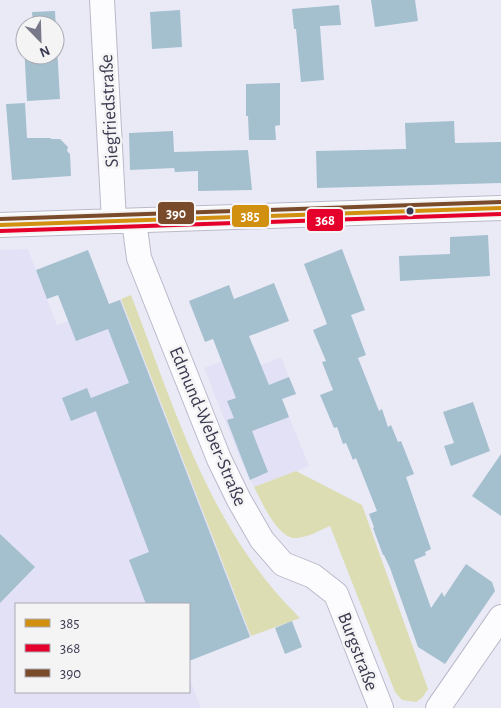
<svg xmlns="http://www.w3.org/2000/svg" width="501" height="708" viewBox="0 0 501 708" font-family="'Alegreya Sans',sans-serif">
<style>
.built{fill:#e2e1f6}
.green{fill:#ddddb3}
.building{fill:#a4bfce}
.lines{fill:none;stroke-linecap:round;stroke-linejoin:round}
.street-casing{stroke:#bab9c9;stroke-width:26}
.street{stroke:#fcfcfe;stroke-width:24}
.bus-1-casing{stroke:#f4f4f4;stroke-width:8}
.bus-2-casing{stroke:#f4f4f4;stroke-width:8}
.bus-3-casing{stroke:#f4f4f4;stroke-width:8}
.bus-1{stroke:#d19010;stroke-width:4}
.bus-2{stroke:#e4002b;stroke-width:4}
.bus-3{stroke:#7a4b2a;stroke-width:4}
.bus-dot{fill:#3b3a51;stroke:#f4f4f4;stroke-width:2}
.labels{text-anchor:middle;stroke-width:5;stroke-linejoin:round;paint-order:stroke}
.street-label{font-size:19px;fill:#3b3a51;stroke:#f4f4f4}
.line-badge{stroke:#f4f4f4;stroke-width:2}
.badge-label{font-size:14px;text-anchor:middle;font-weight:bold;fill:#fff}
</style>
<rect width="100%" height="100%" fill="#eaeaf7"/>
<path class="built" d="M28,249L57,325L121,299L251,636L189,661V604H16V692H189V677L201,708H0V250Z
M254,346L261,365L281,357L296,394L282,399L309,466L254,487L239,456L204,368L222,361L221,359Z"/>
<path class="green" d="M131,295C175,409 210,531 300,618L251,636L121,299Z
M296,471L362,505L428,689L422,698L416,702L402,700L395,692L330,526C320,530 309,537 297,538C278,540 262,502 254,487Z"/>
<path class="building" d="M371,0H415L418,21L375,27Z
M339,5L341,25L320,26L324,80L301,82L296,29H294L292,9Z
M180,10L182,47L152,49L150,12Z
M55,11L60,99L27,101L23,26H25V55H55V25H33L32,12Z
M280,83V125L275,126L276,140H249L248,116H246V84Z
M25,103L27,138H50L51,139H60L68,147L67,151L70,154L71,176L12,180L6,104Z
M454,121L455,143L501,142V183L317,188L316,151L406,149L405,123Z
M173,131L174,152L248,150L252,190L198,191V171L175,172L174,168L130,170L129,133Z
M488,235L490,276L400,281L399,256L450,254V237Z
M342,249L365,310L351,315L366,355L358,358L379,411L382,409L388,427L391,425L398,442L401,441L414,474L406,477L431,549L425,552L426,555L414,560L431,608L442,592L444,597L466,564L492,582L495,591L445,664L418,647L390,568L384,555H383L373,528L374,527L369,514L377,511L356,458L353,460L346,443L343,444L337,427L334,428L320,395L333,390L322,362L326,361L313,330L327,324L304,264Z
M88,250L109,304L120,300L250,637L189,661V604H146L129,560L149,552L91,398L129,383L108,329L76,341L58,295L47,299L36,270Z
M274,283L289,321L249,336L269,385L289,377L296,394L282,399L289,417L252,431L268,472L250,480L227,420L234,418L227,401L236,398L213,339L205,342L189,301L229,285L234,299Z
M87,388L96,411L71,421L62,398Z
M473,402L490,451L451,466L444,446L454,443L443,412Z
M501,454V516L472,496Z
M0,534L35,567L0,603Z
M292,621L302,647L285,654L275,628Z"/>
<g class="lines">
<g class="street-casing">
<path id="street" d="M102,0L114,221
M134,221L139,258L219,459L239,500L262,540L283,564L313,576L336,594L381,708
M0,225L501,208
M438,708L501,617"/>
</g>
<use href="#street" class="street"/>
<g class="bus-1-casing">
<path id="bus-1" d="M0,225L501,208"/>
</g>
<g class="bus-2-casing">
<path id="bus-2" d="M0,231L501,214"/>
</g>
<g class="bus-3-casing">
<path id="bus-3" d="M0,219L501,202"/>
</g>
<use href="#bus-1" class="bus-1"/>
<use href="#bus-2" class="bus-2"/>
<use href="#bus-3" class="bus-3"/>
</g>
<circle class="bus-dot" cx="410" cy="211" r="4.5"/>
<g class="labels">
<g class="street-label">
<text transform="translate(108 111) rotate(-93)" y="7">Siegfriedstraße</text>
<text transform="translate(209 426) rotate(67)" y="7">Edmund-Weber-Straße</text>
<text transform="translate(359 651) rotate(69)" y="7">Burgstraße</text>
</g>
</g>
<g class="line-badge">
<rect x="157" y="201" width="38" height="24" rx="5" fill="#7a4b2a"/>
<rect x="231" y="204" width="39" height="24" rx="5" fill="#d19010"/>
<rect x="306" y="208" width="38" height="24" rx="5" fill="#e4002b"/>
</g>
<g class="badge-label">
<text x="176" y="218">390</text>
<text x="250" y="221">385</text>
<text x="325" y="225">368</text>
</g>
<rect x="15" y="603" width="175" height="90" fill="#f4f4f4" stroke="#aaaab3"/>
<rect x="25" y="619" width="25" height="8" fill="#d19010" stroke="#aaaab3"/>
<text x="60" y="628" font-size="15" fill="#3b3a51">385</text>
<rect x="25" y="644" width="25" height="8" fill="#e4002b" stroke="#aaaab3"/>
<text x="60" y="653" font-size="15" fill="#3b3a51">368</text>
<rect x="25" y="669" width="25" height="8" fill="#7a4b2a" stroke="#aaaab3"/>
<text x="60" y="678" font-size="15" fill="#3b3a51">390</text>
<g transform="translate(40 40) rotate(157)"><circle r="24" fill="#f4f4f4" stroke="#aaaab3"/>
<path d="M0-4L9 19L0 12L-9 19Z" fill="#78788b"/>
<text y="-8" font-size="14" font-weight="bold" text-anchor="middle" fill="#3b3a51">N</text>
</g>
</svg>
